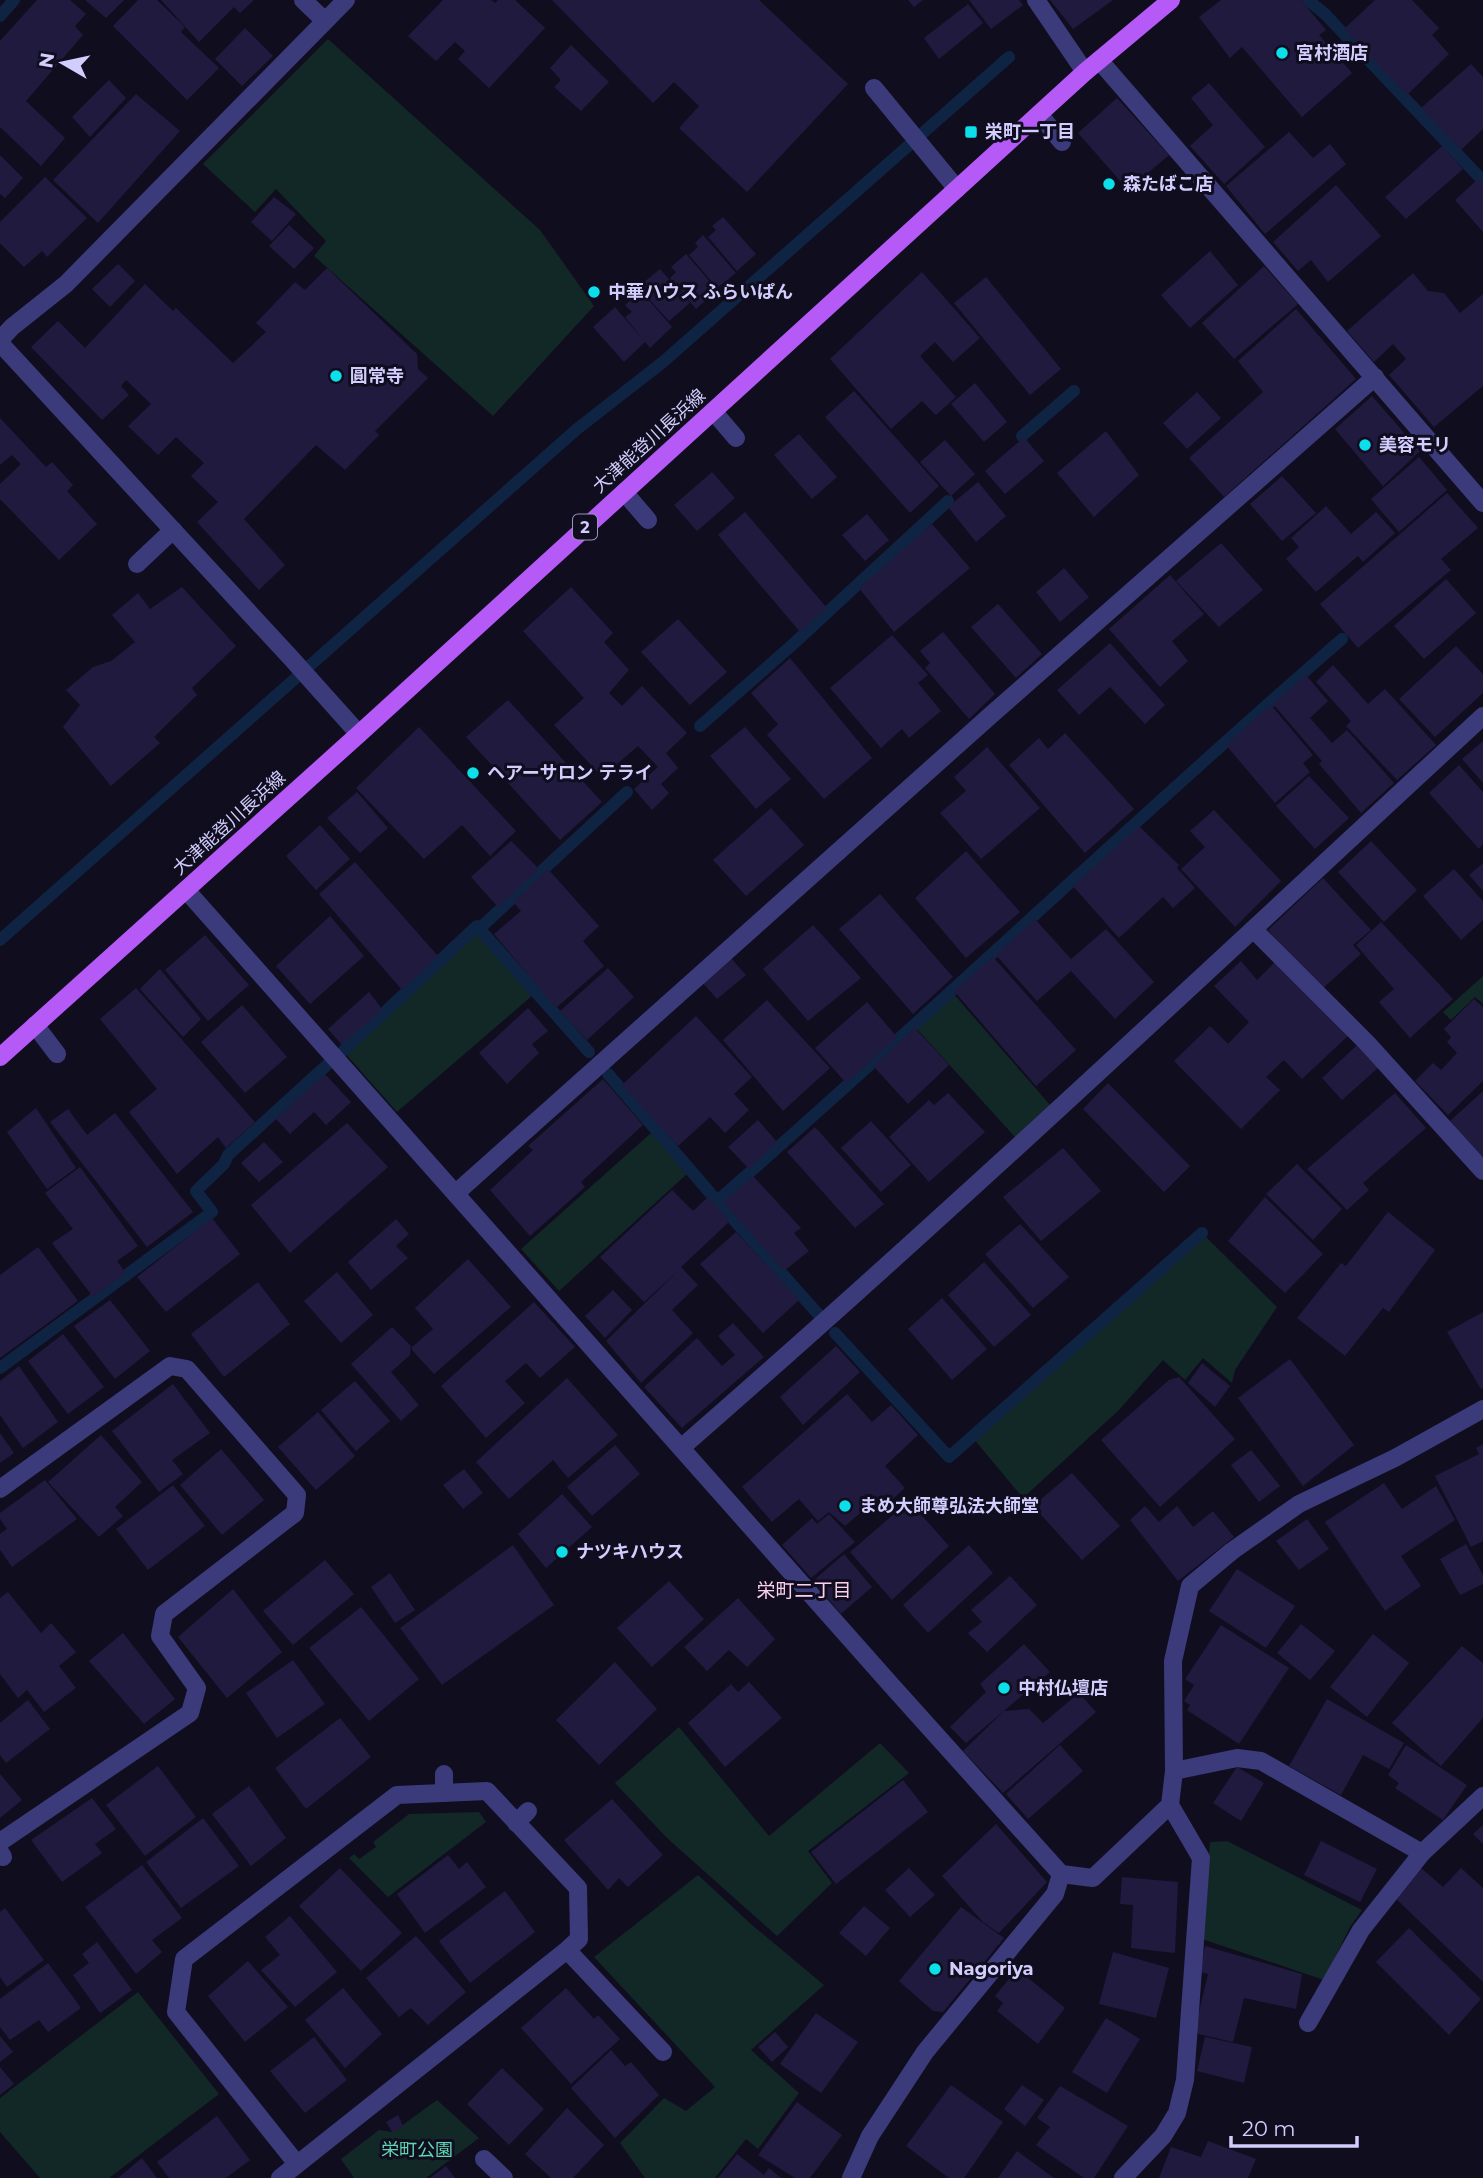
<svg xmlns="http://www.w3.org/2000/svg" width="1483" height="2178" viewBox="0 0 1483 2178" font-family="Montserrat,'Noto Sans JP',sans-serif">
<style>
.green{fill:#112826}
.lines{fill:none;stroke-linecap:round;stroke-linejoin:round}
.stream{stroke:#0e2442;stroke-width:12}
.building{fill:#201a3f}
.lane{stroke:#3b3b7b;stroke-width:18}
.street{stroke:#3b3b7b;stroke-width:18}
.primary{stroke:#b55af7;stroke-width:18}
.poi-dot{fill:#0cdeea;stroke:#100d1f;stroke-width:2.5}
.labels{text-anchor:middle;stroke-width:6;stroke-linejoin:round;paint-order:stroke}
.shield{fill:#100d1f;stroke:#9793ba;stroke-width:2}
.shield-label{font-size:16px;font-weight:bold;fill:#d1cdfd}
.poi-label{font-size:18px;font-weight:bold;fill:#d1cdfd;stroke:#100d1f;text-anchor:start}
.street-label{font-size:18px;fill:#d1cdfd;stroke:#100d1f}
.park-label{font-size:18px;fill:#5ed8b4;stroke:#100d1f}
.neighbourhood-label{font-size:19px;fill:#fdcfee;stroke:#100d1f}
</style>
<rect width="100%" height="100%" fill="#100d1f"/>
<path class="green" d="M328,39L540,230L594,306L493,416L314,256L326,241L276,189L255,212L203,164Z
M477,929L533,995L397,1112L344,1052Z
M1483,976V1004L1475,997L1451,1020L1443,1012Z
M952,992L1050,1105L1015,1137L915,1027Z
M651,1133L688,1173L559,1291L521,1249Z
M1203,1234L1277,1307L1235,1370L1232,1383L1203,1358L1185,1380L1163,1360L1119,1410L1023,1498L973,1438L1072,1354Z
M679,1727L769,1836L880,1743L909,1773L808,1851L832,1883L777,1936L667,1838L615,1783Z
M479,1812L486,1822L388,1897L349,1858L354,1854L359,1859L376,1847L373,1842L409,1814Z
M1227,1841L1362,1910L1350,1927L1324,1980L1202,1939L1210,1842Z
M698,1875L752,1925L824,1985L751,2050L799,2093L758,2149L746,2139L715,2178H645L620,2143L664,2098L686,2111L715,2087L594,1957Z
M138,1992L219,2094L109,2178H40L0,2132V2098Z
M437,2100L479,2138L426,2178H354L341,2159L379,2130L393,2132Z"/>
<g class="lines">
<path class="stream" d="M1308,0L1325,14L1483,181
M0,16L14,0
M1022,436L1074,391
M700,726L791,646L948,501
M479,929L627,792
M0,940L577,429L663,362L1009,57
M344,1050L477,926L589,1052
M608,1074L717,1201L819,1315
M717,1201C928,1017 1130,823 1342,639
M835,1333L949,1457L1202,1233
M0,1368L212,1212L196,1191L224,1164L228,1155L328,1064"/>
</g>
<path class="building" d="M37,0H70L86,14L75,26L83,35L26,101L65,138L41,166L0,127V41Z
M85,0H124L106,18Z
M138,0H157L185,27L181,32L219,68L187,100L113,26Z
M161,0H254L240,13L234,7L199,42Z
M443,0H491L495,3L498,0H515L545,28L489,88L458,59L465,51L455,42L436,61L408,36Z
M552,0H759L848,84L747,192L679,128L699,106L674,82L653,103Z
M908,0H923L914,7Z
M969,0H1019L1023,5L991,29Z
M1050,0H1113L1073,29Z
M1221,0H1301L1326,30L1319,35L1352,73L1302,117L1242,47L1230,58L1199,17Z
M1375,0H1412L1439,28L1432,35L1449,54L1407,95L1344,29Z
M968,4L983,23L939,59L924,38Z
M245,28L273,56L242,86L215,59Z
M571,45L609,82L581,111L554,87L561,80L550,68Z
M1471,64L1483,77V129L1461,150L1421,108Z
M109,80L126,98L90,137L72,117Z
M1209,83L1265,147L1224,184L1190,146L1213,125L1191,98Z
M136,94L180,131L98,223L53,180Z
M1117,98L1169,155L1128,190L1078,133Z
M1289,132L1313,158L1330,144L1346,164L1265,234L1226,186Z
M1442,146L1463,169L1406,219L1385,197Z
M0,155L23,178L5,198L0,194Z
M45,177L87,218L47,257L42,251L24,267L0,243V222Z
M1478,179L1483,184V232L1455,200Z
M1336,185L1381,236L1328,282L1311,260L1298,271L1273,242Z
M274,197L296,214L272,241L251,222Z
M723,217L756,254L737,271L708,237L716,230L712,226Z
M289,225L314,248L294,269L269,246Z
M703,235L736,273L717,288L689,255L698,247L695,243Z
M1210,251L1238,285L1190,328L1161,295Z
M686,254L717,290L696,309L670,278L676,272L671,267Z
M118,264L135,281L110,307L92,289Z
M1264,266L1298,304L1234,359L1202,323Z
M327,268L417,354L418,369L428,378L375,431L379,435L345,470L316,445L244,519L285,565L259,590L197,522L218,502L191,476L204,463L176,437L158,455L128,426L151,404L126,380L121,386L129,395L102,420L31,347L58,321L85,348L145,284L173,311L176,308L233,363L266,332L256,323L295,282L305,290Z
M660,269L690,303L669,321L638,287Z
M922,272L980,338L953,362L935,342L920,356L956,397L936,415L922,401L891,429L830,359Z
M1413,273L1428,291L1444,293L1460,313L1483,294V386L1434,427L1389,375L1406,359L1393,344L1374,362L1347,331Z
M986,277L1061,369L1030,395L954,303Z
M641,291L672,327L650,348L645,342L624,362L593,327L615,307L643,340L625,317L632,312L625,305Z
M1296,309L1356,379L1224,497L1189,458L1263,392L1238,361Z
M975,383L1007,422L984,442L951,404Z
M854,391L939,486L910,513L825,417Z
M1197,392L1221,418L1187,449L1163,423Z
M1372,396L1420,451L1383,486L1335,429Z
M0,418L46,467L52,462L73,485L67,491L97,524L59,560L0,499V484L21,464L12,455L0,465Z
M1106,431L1139,475L1094,517L1057,473Z
M799,434L837,477L812,499L774,455Z
M1024,437L1044,461L1005,494L985,471Z
M945,440L975,474L951,496L920,462Z
M1419,457L1447,490L1399,532L1371,499Z
M712,472L735,498L697,531L674,505Z
M1282,476L1316,513L1282,541L1250,504Z
M978,482L1006,516L976,542L948,507Z
M1447,493L1478,528L1441,559L1451,570L1358,648L1320,604Z
M1326,506L1351,534L1376,512L1395,533L1363,562L1358,556L1316,592L1286,559L1299,547L1291,538Z
M745,512L827,608L800,632L718,535Z
M867,514L889,540L865,561L842,535Z
M932,524L970,568L894,632L859,588Z
M1221,543L1263,590L1219,627L1176,581Z
M1064,568L1089,597L1060,622L1036,592Z
M1170,575L1204,614L1172,641L1188,661L1160,687L1109,629Z
M1446,579L1476,613L1424,659L1394,626Z
M182,587L236,646L192,688L197,695L154,737L160,743L111,786L63,727L80,705L66,690L93,667L111,661L135,642L112,615L138,593L150,609Z
M571,587L613,633L604,642L629,670L609,693L622,706L642,686L687,733L666,753L678,768L661,784L669,793L652,810L634,789L658,767L638,746L602,777L554,725L584,698L523,631Z
M998,604L1042,654L1016,678L971,627Z
M678,619L727,672L690,705L641,652Z
M943,632L995,694L969,719L925,668L930,663L920,651Z
M892,635L928,675L918,683L941,711L909,738L902,729L881,748L830,688Z
M1110,643L1165,705L1145,724L1110,687L1079,715L1057,690Z
M1456,646L1483,674V693L1435,737L1399,699Z
M790,658L872,758L824,799L767,735L778,724L751,693Z
M1333,665L1368,704L1385,689L1436,745L1397,780L1346,726L1351,721L1316,682Z
M1306,675L1328,701L1310,718L1332,743L1347,730L1394,783L1361,813L1319,764L1322,761L1273,704Z
M508,700L602,802L560,840L466,737Z
M1271,705L1313,755L1303,763L1310,772L1275,803L1226,745Z
M419,727L516,831L490,856L462,825L424,859L356,788Z
M745,727L791,779L756,809L710,756Z
M1065,733L1134,809L1085,853L1009,765L1039,738L1048,749Z
M1483,741V783L1462,759Z
M987,747L1040,808L981,859L940,813L966,791L954,777Z
M1459,765L1483,792V844L1479,849L1429,793Z
M1309,776L1349,818L1315,849L1276,806Z
M357,792L388,828L360,853L327,818Z
M771,808L804,845L746,896L713,860Z
M1214,810L1281,881L1235,927L1181,869L1205,847L1190,831Z
M320,825L350,859L316,890L286,856Z
M1139,826L1179,865L1177,868L1195,888L1173,908L1163,897L1119,938L1073,886Z
M511,841L539,869L498,907L471,877Z
M1371,841L1417,890L1384,922L1338,872Z
M966,851L1020,912L966,958L915,898Z
M355,862L438,956L402,990L319,894Z
M1483,863V891L1469,875Z
M548,869L599,926L583,941L604,966L556,1008L494,934L521,911L513,902Z
M1454,869L1483,901V920L1461,940L1423,896Z
M1323,878L1371,930L1353,945L1361,954L1322,989L1268,930Z
M880,894L953,977L913,1014L839,929Z
M330,916L364,956L310,1004L276,966Z
M1035,919L1071,959L1106,929L1154,982L1115,1019L1071,971L1037,1001L996,955Z
M1381,922L1453,999L1410,1038L1379,1002L1394,989L1356,945Z
M813,925L861,978L808,1021L763,969Z
M205,935L249,985L208,1021L165,970Z
M730,957L746,975L717,999L701,981Z
M993,957L1076,1050L1036,1086L954,991Z
M1277,960L1349,1035L1302,1079L1284,1060L1266,1077L1280,1090L1241,1129L1174,1061L1210,1026L1228,1044L1249,1022L1214,986L1241,961L1257,980Z
M608,968L634,997L587,1040L560,1011Z
M160,969L201,1019L183,1037L140,989Z
M136,988L255,1122L226,1148L218,1137L177,1174L129,1112L157,1089L100,1019Z
M369,992L382,1009L342,1045L328,1029Z
M1474,999L1483,1007V1081L1448,1115L1415,1081L1433,1063L1441,1070L1457,1053L1447,1042L1451,1037L1444,1029Z
M767,1000L830,1068L783,1111L723,1040Z
M867,1002L897,1037L846,1083L815,1048Z
M242,1005L287,1057L245,1093L201,1042Z
M528,1008L548,1031L532,1044L539,1053L507,1084L479,1053Z
M696,1016L752,1077L734,1094L749,1110L725,1133L710,1117L678,1146L622,1085Z
M915,1028L949,1065L908,1104L873,1066Z
M1357,1045L1379,1067L1342,1100L1322,1078Z
M325,1074L351,1102L326,1125L314,1112L290,1134L276,1119Z
M603,1079L643,1125L581,1182L585,1187L530,1236L490,1190L533,1150L528,1146Z
M1108,1083L1190,1166L1164,1192L1083,1109Z
M1483,1091V1161L1450,1121Z
M948,1093L985,1132L929,1182L889,1137L929,1100L934,1105Z
M1395,1093L1426,1128L1363,1183L1369,1190L1347,1210L1307,1169Z
M36,1108L76,1168L47,1189L7,1132Z
M68,1109L87,1135L115,1113L193,1212L147,1247L50,1122Z
M758,1120L777,1142L749,1169L728,1147Z
M871,1121L911,1165L881,1192L841,1148Z
M347,1123L388,1167L290,1253L251,1205Z
M815,1127L884,1204L855,1228L787,1152Z
M264,1142L283,1162L259,1182L241,1163Z
M1063,1148L1101,1191L1041,1241L1003,1197Z
M1297,1164L1342,1209L1313,1240L1266,1194Z
M80,1167L138,1246L117,1261L126,1273L93,1297L52,1243L73,1229L45,1193Z
M753,1176L801,1228L794,1233L809,1251L784,1271L723,1202Z
M672,1190L693,1211L708,1197L730,1221L681,1267L698,1285L672,1310L693,1333L641,1383L606,1341L679,1270L644,1302L600,1257Z
M1265,1197L1323,1254L1285,1293L1228,1241Z
M1388,1212L1435,1250L1389,1312L1383,1308L1345,1356L1297,1318L1341,1263L1346,1266Z
M212,1218L240,1254L166,1312L137,1277Z
M396,1219L409,1234L396,1246L408,1258L371,1290L348,1262Z
M1020,1224L1069,1277L1033,1308L985,1254Z
M736,1232L799,1300L763,1333L700,1264Z
M38,1247L78,1301L0,1358V1275Z
M468,1259L511,1307L434,1374L412,1350V1347L433,1329L415,1308Z
M984,1262L1031,1315L994,1347L948,1295Z
M337,1272L373,1315L341,1343L304,1301Z
M258,1282L290,1324L224,1377L191,1334Z
M613,1290L632,1310L605,1338L585,1316Z
M942,1298L987,1349L952,1380L908,1329Z
M110,1300L150,1351L115,1379L74,1326Z
M534,1302L575,1347L540,1378L526,1363L505,1381L525,1403L486,1438L441,1386Z
M1483,1312V1388L1481,1389L1447,1332Z
M733,1323L764,1357L682,1428L644,1387L697,1338L722,1366L735,1355L718,1336Z
M392,1327L411,1346L410,1355L391,1372L419,1405L401,1421L351,1364Z
M63,1334L104,1387L68,1414L28,1361Z
M836,1346L860,1372L803,1425L780,1397Z
M1290,1359L1354,1445L1303,1486L1238,1398Z
M1202,1363L1230,1386L1215,1407L1188,1383Z
M19,1366L58,1422L23,1448L0,1415V1381Z
M1179,1377L1235,1439L1160,1507L1101,1440L1169,1380Z
M567,1378L618,1435L568,1478L553,1460L509,1499L476,1462Z
M355,1381L390,1421L356,1451L321,1410Z
M173,1384L210,1433L172,1460L183,1474L159,1492L112,1431Z
M847,1394L872,1422L891,1405L918,1435L885,1466L905,1488L879,1511L872,1503L845,1526L829,1512L818,1521L799,1499L772,1522L742,1487Z
M318,1412L355,1456L316,1490L278,1447Z
M0,1433L14,1453L0,1463Z
M101,1435L142,1482L115,1507L123,1516L99,1537L48,1482Z
M1483,1444V1541L1471,1547L1435,1476L1479,1454L1476,1448Z
M615,1445L640,1474L592,1516L567,1487Z
M221,1449L264,1500L222,1535L180,1485Z
M1251,1450L1280,1486L1259,1502L1231,1465Z
M464,1469L483,1493L463,1509L443,1485Z
M1072,1473L1120,1526L1082,1560L1033,1506Z
M45,1480L77,1519L12,1567L0,1550V1534L7,1529L0,1519V1513Z
M1384,1483L1402,1509L1436,1486L1455,1520L1401,1556L1421,1586L1385,1611L1325,1522Z
M173,1485L205,1526L148,1570L116,1529Z
M562,1494L592,1527L546,1568L518,1534Z
M909,1501L949,1546L892,1600L850,1552Z
M1145,1506L1159,1522L1177,1506L1193,1527L1213,1511L1234,1537L1178,1581L1130,1520Z
M829,1514L855,1542L811,1578L782,1545L812,1518L817,1524Z
M1307,1519L1329,1549L1299,1570L1276,1541Z
M1466,1544L1483,1575V1584L1460,1595L1440,1559Z
M513,1545L554,1605L442,1685L400,1628Z
M969,1545L993,1573L928,1633L903,1605Z
M844,1554L872,1587L841,1614L813,1581Z
M325,1560L354,1594L293,1645L263,1611Z
M1237,1569L1295,1606L1266,1648L1209,1611Z
M390,1573L415,1610L395,1623L371,1587Z
M1010,1576L1037,1605L987,1652L968,1633L982,1622L971,1610Z
M669,1581L704,1619L652,1667L617,1628Z
M233,1589L282,1652L227,1698L178,1637Z
M8,1592L41,1633L51,1623L76,1652L59,1666L76,1688L44,1712L27,1690L18,1698L0,1674V1598Z
M738,1598L775,1639L747,1667L729,1650L707,1671L684,1647Z
M361,1607L419,1679L369,1721L309,1648Z
M1301,1624L1335,1651L1310,1680L1277,1653Z
M1221,1625L1289,1668L1239,1744L1187,1710L1190,1705L1184,1701L1194,1685L1185,1679Z
M123,1633L175,1699L144,1724L89,1661Z
M1373,1634L1409,1663L1367,1717L1330,1687Z
M1024,1644L1050,1672L966,1743L950,1727L986,1692L980,1684Z
M1462,1646L1483,1663V1718L1441,1766L1392,1723Z
M293,1660L325,1704L277,1738L246,1693Z
M615,1662L657,1709L599,1765L556,1720Z
M749,1682L782,1718L725,1767L688,1723L731,1684L738,1692Z
M1079,1693L1096,1712L1003,1793L963,1751L1004,1711L1029,1709L1043,1723Z
M1327,1699L1404,1743L1389,1769L1363,1755L1341,1795L1289,1766Z
M28,1700L50,1729L6,1763L0,1755V1723Z
M340,1718L371,1757L306,1809L275,1768Z
M1060,1745L1083,1771L1028,1819L1006,1794Z
M1406,1745L1467,1785L1443,1820L1395,1788L1399,1783L1388,1775Z
M158,1766L196,1817L145,1856L106,1805Z
M1237,1767L1264,1783L1241,1821L1213,1803Z
M0,1774L22,1800L0,1818Z
M903,1780L928,1812L836,1884L811,1852Z
M249,1786L286,1838L251,1866L212,1814Z
M92,1798L116,1829L95,1844L102,1853L62,1882L31,1840Z
M612,1799L663,1855L628,1887L619,1878L608,1890L564,1840Z
M203,1818L239,1866L181,1908L146,1862Z
M996,1824L1047,1882L999,1933L983,1922L942,1876Z
M1483,1825V1844L1473,1834Z
M1321,1841L1377,1869L1360,1902L1304,1875Z
M448,1855L459,1869L467,1862L486,1887L425,1933L397,1894Z
M142,1865L182,1918L152,1940L162,1952L136,1974L85,1907Z
M340,1868L402,1933L361,1971L299,1906Z
M909,1868L935,1895L910,1917L885,1890Z
M1421,1868L1443,1887L1461,1868L1483,1888V1982L1394,1897Z
M1122,1877L1178,1882L1175,1953L1131,1948L1133,1905L1120,1904Z
M505,1891L535,1932L470,1983L439,1941Z
M864,1906L890,1928L866,1956L839,1933Z
M961,1907L1004,1938L943,2012L933,2011L899,1981Z
M5,1908L44,1960L7,1987L0,1977V1912Z
M290,1916L337,1972L295,2007L261,1970L280,1955L265,1937Z
M1409,1928L1481,1999L1449,2035L1376,1962Z
M416,1936L466,1992L428,2025L411,2008L399,2017L366,1978Z
M97,1942L132,1990L100,2013L73,1975L89,1963L82,1954Z
M1205,1946L1302,1974L1296,2009L1244,1998L1233,2042L1194,2033L1208,1974L1200,1972Z
M1113,1952L1169,1968L1156,2018L1099,2004Z
M248,1961L288,2007L245,2042L208,1996Z
M48,1963L81,2008L48,2032L39,2020L10,2040L0,2027V1999Z
M1017,1969L1065,2008L1038,2044L997,2011L1003,2003L995,1996Z
M343,1988L382,2034L345,2068L305,2020Z
M566,1988L594,2019L598,2015L620,2039L571,2084L521,2028Z
M816,2013L858,2042L821,2093L780,2064Z
M1106,2018L1140,2039L1107,2093L1072,2072Z
M775,2032L788,2047L772,2062L758,2047Z
M0,2036L13,2052L0,2062Z
M314,2037L347,2080L305,2113L270,2071Z
M1205,2037L1252,2047L1244,2083L1197,2071Z
M611,2050L625,2066L631,2062L659,2095L615,2138L571,2088Z
M0,2067L14,2084L0,2095Z
M502,2068L544,2109L509,2145L467,2104Z
M951,2085L1003,2122L964,2178H949L906,2146Z
M1022,2085L1044,2100L1025,2126L1004,2109Z
M1060,2086L1128,2126L1094,2178H1084L1036,2145L1050,2127L1037,2118Z
M797,2102L842,2135L810,2178H795L758,2155Z
M567,2108L604,2145L573,2178H551L525,2154Z
M398,2115L403,2126L393,2133L386,2122Z
M217,2116L250,2160L226,2178H169L157,2162Z
M1208,2141L1256,2159L1248,2178H1159L1171,2147L1201,2157Z
M1017,2151L1054,2178H998Z
M737,2154L764,2175L769,2168L781,2178H718Z
M142,2158L157,2178H118Z
M446,2166L455,2178H430Z"/>
<g class="lines">
<path class="lane" d="M874,88L957,189
M1039,114L1062,142
M713,411L736,438
M624,492L648,520
M137,564L173,530
M35,1025L57,1054
M444,1774V1793
M516,1823L528,1811
M0,1852L3,1857
M1308,2023L1361,1930L1422,1853"/>
<path class="street" d="M303,0L325,21
M1036,0L1085,72
M1099,60L1483,503
M0,340L12,327L66,284L346,0
M0,343L291,658L359,734
M186,890L892,1686L1061,1874L1093,1878L1170,1805L1174,1771L1173,1661L1190,1586L1232,1551L1299,1504L1395,1458L1483,1409
M1253,929L1367,1043L1483,1171
M456,1193L991,715L1375,377
M681,1448C954,1210 1217,962 1483,716
M0,1489L170,1366L187,1369L297,1495L295,1513L164,1614L160,1636L197,1688L190,1713L0,1842
M1174,1771L1237,1758L1261,1761L1422,1853L1483,1796
M567,1950L663,2052
M484,2159L504,2178
M280,2178L567,1950L579,1939L578,1888L487,1791L397,1795L184,1959L176,2012L297,2164
M851,2178L870,2136L925,2052L1055,1894L1061,1874
M1123,2178L1163,2136L1177,2113L1185,2080L1201,1858L1170,1805"/>
<path class="primary" d="M0,1057L359,734L1085,72L1171,0"/>
</g>
<g class="poi-dot">
<circle cx="1282" cy="53" r="7"/>
<rect x="964" y="125" width="14" height="14" rx="3.5"/>
<circle cx="1109" cy="184" r="7"/>
<circle cx="594" cy="292" r="7"/>
<circle cx="336" cy="376" r="7"/>
<circle cx="1365" cy="445" r="7"/>
<circle cx="473" cy="773" r="7"/>
<circle cx="845" cy="1506" r="7"/>
<circle cx="562" cy="1552" r="7"/>
<circle cx="1004" cy="1688" r="7"/>
<circle cx="935" cy="1969" r="7"/>
</g>
<g class="labels">
<rect class="shield" x="573" y="514.5" width="24" height="25" rx="5"/>
<g class="shield-label">
<text x="585" y="533">2</text>
</g>
<g class="poi-label">
<text x="1296" y="59">宮村酒店</text>
<text x="985" y="138">栄町一丁目</text>
<text x="1123" y="190">森たばこ店</text>
<text x="608" y="298">中華ハウス ふらいぱん</text>
<text x="350" y="382">圓常寺</text>
<text x="1379" y="451">美容モリ</text>
<text x="487" y="779">ヘアーサロン テライ</text>
<text x="859" y="1512">まめ大師尊弘法大師堂</text>
<text x="576" y="1558">ナツキハウス</text>
<text x="1018" y="1694">中村仏壇店</text>
<text x="949" y="1975">Nagoriya</text>
</g>
<g class="street-label">
<text transform="translate(649 441) rotate(-42)" y="6">大津能登川長浜線</text>
<text transform="translate(229 823) rotate(-42)" y="6">大津能登川長浜線</text>
</g>
<g class="park-label">
<text x="417" y="2156">栄町公園</text>
</g>
<g class="neighbourhood-label">
<text x="804" y="1597">栄町二丁目</text>
</g>
</g>
<g transform="translate(63 63) rotate(279)" stroke="#100d1f" stroke-width="5" paint-order="stroke">
<path d="M0-5L12 26L0 18L-12 26Z" fill="#d1cdfd"/>
<text y="-10" font-size="19" font-weight="bold" text-anchor="middle" fill="#d1cdfd">N</text>
</g>
<path d="M1231 2136v10h126v-10" fill="none" stroke="#d1cdfd" stroke-width="3.5"/>
<text x="1242" y="2136" font-size="21" fill="#d1cdfd" stroke="#100d1f" stroke-width="5" paint-order="stroke">20 m</text>
</svg>
